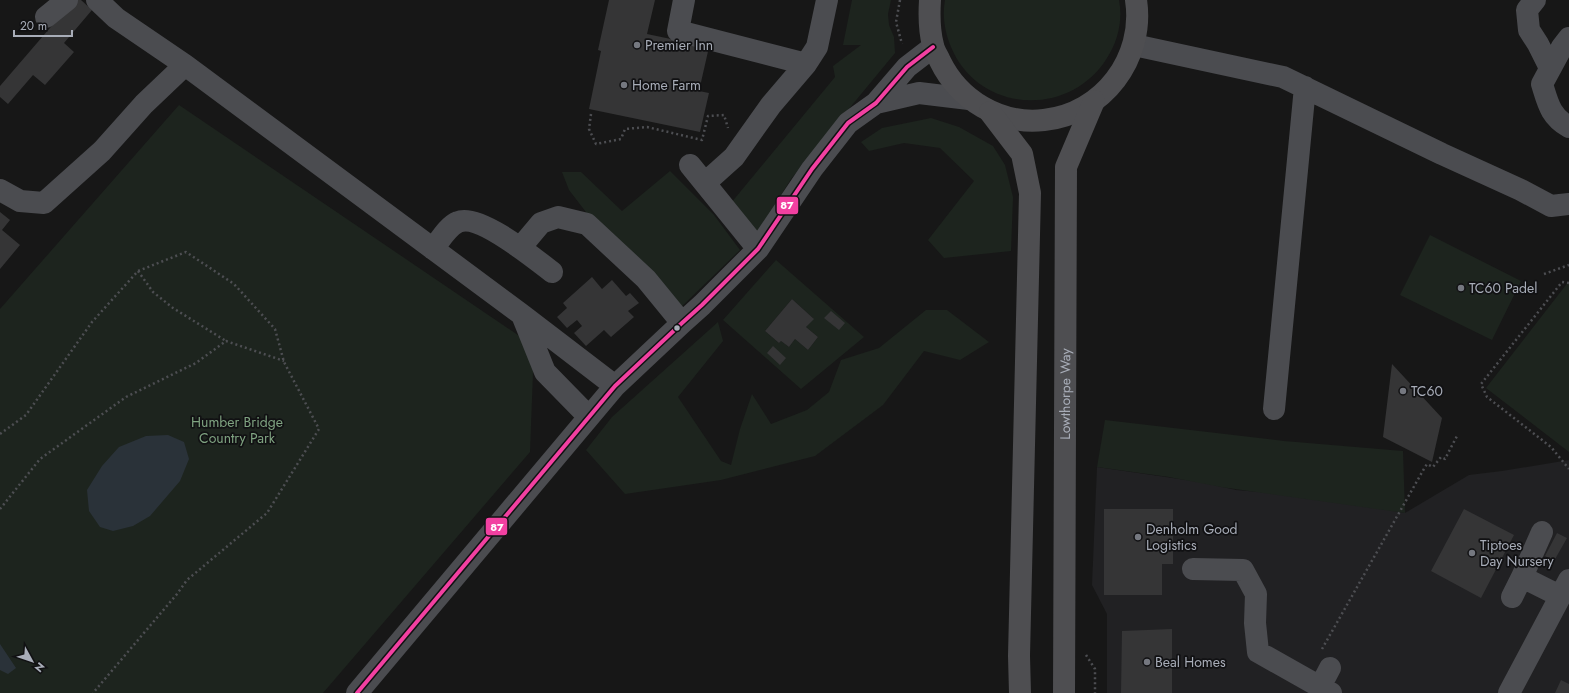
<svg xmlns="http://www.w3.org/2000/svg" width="1569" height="693" viewBox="0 0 1569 693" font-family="Jost,sans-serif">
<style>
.built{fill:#212123}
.green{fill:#1d241e;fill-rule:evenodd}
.water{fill:#2a3239}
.building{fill:#353536}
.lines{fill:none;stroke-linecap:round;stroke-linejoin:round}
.path{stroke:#4d4e52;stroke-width:2.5;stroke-dasharray:2 3;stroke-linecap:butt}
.minor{stroke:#4b4c50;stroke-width:22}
.highway{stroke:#4e4e51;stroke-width:22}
.bus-1-casing{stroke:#111113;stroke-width:7}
.bus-1{stroke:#f240a1;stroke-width:4}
.poi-dot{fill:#757880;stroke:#111113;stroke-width:1.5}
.bus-dot{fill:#a8adb8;stroke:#111113;stroke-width:1.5}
.labels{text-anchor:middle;stroke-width:3.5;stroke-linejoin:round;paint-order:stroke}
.poi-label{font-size:14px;fill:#a8adb8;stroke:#111113;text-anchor:start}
.street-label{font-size:14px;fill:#a8adb8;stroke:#111113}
.park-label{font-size:14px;fill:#7fa381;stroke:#111113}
.line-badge{stroke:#111113;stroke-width:1.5}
.badge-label{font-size:11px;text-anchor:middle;font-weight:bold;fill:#fff}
</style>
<rect width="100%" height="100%" fill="#171717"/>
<path class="built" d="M1569,460V693H1107V614L1092,585L1097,467L1200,482L1236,490L1320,497L1405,513L1469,475L1502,471Z"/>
<path class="green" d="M852,0H891L888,14L889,25L894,37L895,53L791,179L760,229L755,234L731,203L835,77L833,66L861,45H843Z
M945,0H1119C1123,20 1118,41 1107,58C1070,118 979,114 951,47C945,33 942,16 945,0Z
M179,105L534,346L530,452L323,693H0V309Z
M931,118L959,127L993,146L1005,165L1013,197L1011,251L944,258L928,240L974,181L940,148L904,143L869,151L861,142L882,128Z
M670,171L714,215L740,250L677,311L599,229L569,190L562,172H581L622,211Z
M1430,235L1521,281L1492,340L1400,295Z
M776,260L864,337L801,389L723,320ZM792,299L813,318L806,327L818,337L808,350L795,339L789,347L781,341L779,343L765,331Z
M1569,281V452L1486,388Z
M926,310H947L989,342L960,360L924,351L883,405L815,456L721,480L625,494L586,450L612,417L718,322L723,341L678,397L721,461L731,465L740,429L752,394L771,424L807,410L829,392L841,360L879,348Z
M1105,420L1284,441L1403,451L1405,513L1221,487L1169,477L1097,467Z"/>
<path class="water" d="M168,435L184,442L189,459L180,481L150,516L133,526L113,531L100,527L89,511L87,490L102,466L119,447L146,436Z
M0,644L16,668L8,674L0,670Z"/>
<path class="building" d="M74,0H81L92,10L64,43L74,52L45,85L33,75L8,104L0,97V86Z
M609,0H655L647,34L709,47L699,91L709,93L700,132L589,109L601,51L598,50Z
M0,212L10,220L2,230L20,245L0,269Z
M592,277L602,289L612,280L626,296L630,293L639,303L628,311L634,317L611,337L604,330L586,346L574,333L582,326L577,320L567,328L557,317L567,308L563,303Z
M792,299L814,319L806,327L818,337L808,350L795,339L789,347L781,341L779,343L765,331Z
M831,311L845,323L839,330L824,318Z
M773,346L786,358L780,365L767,353Z
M1392,364L1442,418L1432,462L1383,437Z
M1104,509H1173V564H1162V595H1104Z
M1464,509L1514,535L1481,598L1431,571Z
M1557,533L1567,538L1554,561L1545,556Z
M1172,629V693H1121L1122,631Z
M1561,680L1569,684V693H1555Z"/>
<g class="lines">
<path class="path" d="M900,0L896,22L902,44
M591,114L589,129L596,144L621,139L625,129L647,127L702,140L708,116L724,115L728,128
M138,271L153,292L173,308L226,341
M1544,274L1569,265
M1569,283L1562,282L1481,384L1487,397L1551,447L1569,469
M0,434L26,415L92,322L138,271L186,252L234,284L275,329L284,362L319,429L267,513L187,580L177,594L93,693
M0,509L40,459L126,397L196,363L226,341L284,361
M1322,649L1425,467L1427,464L1433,467L1441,457L1445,459L1457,436
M1086,655L1095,669V693"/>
<path class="minor" d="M97,0L116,18L185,65L521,314L615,386
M684,0L678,31L806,64
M1535,0L1527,10L1529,30L1538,44L1550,68
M46,17L67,0
M1569,38L1562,47L1542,84C1548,103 1550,116 1569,127
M1134,45L1283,77L1442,154L1521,190L1551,206L1569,204
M876,103L919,93L969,99
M690,165L758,249
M705,183L734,157L771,105L806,64L817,47L827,0
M0,190L20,201L44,203L102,151L144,104L185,65
M520,248L541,223L558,217L587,224L646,279L682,323
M433,249C440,240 448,226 458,222C479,213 535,259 552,272
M522,315L545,372L589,417
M1274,409L1305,87
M1542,532L1522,577L1560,596
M1193,569L1243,570L1256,594L1255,623L1258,652L1331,693
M1512,597L1522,577
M1320,687L1330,668
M357,693L615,386L682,323L702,305L758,249L812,169L848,123L876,103L907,67L933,47
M1509,693L1569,580"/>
<g class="highway">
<path d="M930,0C929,16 929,30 933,45C934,51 938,56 940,61C959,100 1000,125 1044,120C1103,114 1145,58 1136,0"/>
<path d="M990,112L1022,154L1030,193L1019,656L1020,693"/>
<path id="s1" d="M1064,693L1066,167L1094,101"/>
</g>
<g class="bus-1-casing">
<path id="bus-1" d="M357,693L615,386L682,323L702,305L758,249L812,169L848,123L876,103L907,67L933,47"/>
</g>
<use href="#bus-1" class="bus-1"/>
</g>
<g class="poi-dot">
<circle cx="637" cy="45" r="4"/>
<circle cx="624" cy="85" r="4"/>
<circle cx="1461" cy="288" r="4"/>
<circle cx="1403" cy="391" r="4"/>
<circle cx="1138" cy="537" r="4"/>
<circle cx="1472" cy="553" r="4"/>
<circle cx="1147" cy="662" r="4"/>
</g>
<circle class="bus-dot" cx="677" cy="328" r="3.5"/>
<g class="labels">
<g class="poi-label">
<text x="645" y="50">Premier Inn</text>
<text x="632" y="90">Home Farm</text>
<text x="1469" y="293">TC60 Padel</text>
<text x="1411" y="396">TC60</text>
<text x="1146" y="534">Denholm Good<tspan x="1146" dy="16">Logistics</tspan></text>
<text x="1480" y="550">Tiptoes<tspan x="1480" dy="16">Day Nursery</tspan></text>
<text x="1155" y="667">Beal Homes</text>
</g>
<g class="street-label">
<text dy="5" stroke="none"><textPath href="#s1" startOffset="299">Lowthorpe Way</textPath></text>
</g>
<g class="park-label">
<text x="237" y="427">Humber Bridge<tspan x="237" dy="16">Country Park</tspan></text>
</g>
</g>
<g class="line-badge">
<rect x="776" y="196" width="23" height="19" rx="4" fill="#f240a1"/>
<rect x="485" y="517" width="23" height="19" rx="4" fill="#f240a1"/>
</g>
<g class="badge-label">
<text x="787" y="209">87</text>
<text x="497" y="531">87</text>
</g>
<g transform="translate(32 661) rotate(130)" stroke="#111113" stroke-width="3" paint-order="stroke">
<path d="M0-3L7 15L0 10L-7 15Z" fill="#a8adb8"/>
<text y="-6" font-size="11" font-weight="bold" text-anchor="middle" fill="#a8adb8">N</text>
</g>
<path d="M14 30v6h58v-6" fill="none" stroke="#a8adb8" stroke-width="2"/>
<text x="20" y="30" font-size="12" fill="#a8adb8" stroke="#111113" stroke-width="3" paint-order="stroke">20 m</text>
</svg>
